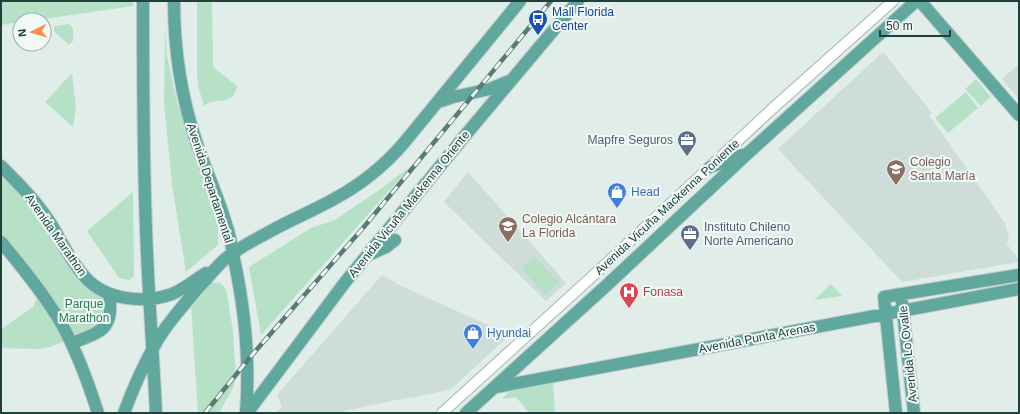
<svg xmlns="http://www.w3.org/2000/svg" width="1020" height="414" viewBox="0 0 1020 414" font-family="Helvetica,sans-serif">
<style>
.built{fill:#ceddd8}
.green{fill:#b7e1c7}
.lines{fill:none;stroke-linecap:round;stroke-linejoin:round}
.minor-casing{stroke:#a2b6b1;stroke-width:12}
.major-casing{stroke:#c0cac8;stroke-width:14}
.minor{stroke:#fff;stroke-width:10}
.major{stroke:#60a79e;stroke-width:12}
.rail-casing{stroke:#597b76;stroke-width:4.5}
.rail{stroke:#f1f9f6;stroke-width:3;stroke-dasharray:9;stroke-linecap:butt}
.labels{text-anchor:middle;stroke-width:4;stroke-linejoin:round;paint-order:stroke}
.transit-label{font-size:12px;fill:#164399;stroke:#f1f9f6;text-anchor:start}
.service-label{font-size:12px;fill:#4e5e75;stroke:#f1f9f6;text-anchor:end}
.education-label{font-size:12px;fill:#785e54;stroke:#f1f9f6;text-anchor:start}
.street-label{font-size:12px;fill:#1f403b;stroke:#f1f9f6}
.shop-label{font-size:12px;fill:#366cbe;stroke:#f1f9f6;text-anchor:start}
.health-label{font-size:12px;fill:#be3a42;stroke:#f1f9f6;text-anchor:start}
.park-label{font-size:12px;fill:#257b51;stroke:#f1f9f6}
</style>
<rect width="100%" height="100%" fill="#e0ede9"/>
<path class="built" d="M883,52L932,113L929,115L1005,223L1009,239L1006,243L1019,260V262L902,282L778,149Z
M1019,64V99L1002,79Z
M468,172L566,283L546,301L444,202Z
M382,275L397,284L510,335L451,389L421,396L396,400L335,413H277V412L282,406L277,395Z"/>
<path class="green" d="M1,1H133V6L37,20H20V22L1,25Z
M197,1H212L213,67L237,86C233,108 215,96 204,106L198,86L197,74Z
M69,24L73,28V41L69,45L54,31V26Z
M165,27L167,56L177,102L218,224V245L186,272L172,185L164,102Z
M72,73L76,108L73,127L45,102Z
M976,79L991,97L981,106L965,89Z
M966,92L978,108L948,133L935,118Z
M411,166L261,335L249,267L311,228L335,220L379,190Z
M1,174L37,213L46,227L65,261L76,276L89,288L101,297L106,302V315L97,328L79,335L73,333L19,256L1,235Z
M133,192L134,276L129,280L119,278L87,231Z
M534,256L559,282L546,295L521,269Z
M210,282L220,283L226,289L233,331L236,377L233,388L219,413H198L191,304Z
M831,284L842,296L814,300Z
M37,298L64,339L63,342L50,347L40,349L1,348V329L33,307Z
M553,382L555,413H529L516,397L502,399L513,388Z"/>
<g class="lines">
<g class="minor-casing">
<path id="minor" d="M442,413L596,273L772,109L893,1"/>
</g>
<g class="major-casing">
<path id="major" d="M143,1C143,77 143,153 146,228C148,290 153,351 156,413
M174,1C174,49 181,96 196,141C205,169 218,196 226,224C230,235 232,247 234,259C245,310 250,362 246,413
M920,1L1019,115
M438,102L453,97L490,89L509,81
M1,166C19,184 37,202 51,224C62,242 70,261 85,277C105,300 144,304 172,294C184,289 195,280 206,273
M710,167L743,155
M1,242C23,268 44,294 61,323C77,351 88,382 98,413
M368,255L386,247L395,240
M902,302L914,413
M72,343C100,332 115,330 109,294
M496,387L1019,289
M124,413C133,388 144,364 157,341C168,322 184,305 198,288C207,279 215,268 225,259C238,248 254,240 269,232C290,220 313,211 334,199C360,185 383,167 403,144L520,1
M247,413L346,281L468,132L578,1
M466,413L607,285L747,154L916,1
M896,413L884,297L1019,275"/>
</g>
<use href="#minor" class="minor"/>
<use href="#major" class="major"/>
<g class="rail-casing">
<path id="rail" d="M205,413L252,355L363,228L551,1"/>
</g>
<use href="#rail" class="rail"/>
</g>
<defs>
<g id="bus-pin" transform="scale(1)"><path d="M0 17L-7.5 6A9.5 9.5 0 1 1 7.5 6Z" fill="#1a4fb4" stroke="#f1f9f6"/><path d="M-5-6H5V4H4V6H2V4H-2V6H-4V4H-5ZM-3.5-4V0h7V-4ZM-3.5 1.2v1.5H-2V1.2ZM2 1.2v1.5H3.5V1.2Z" fill="#fff"/></g>
<g id="office-pin" transform="scale(1)"><path d="M0 17L-7.5 6A9.5 9.5 0 1 1 7.5 6Z" fill="#5c6f8a" stroke="#f1f9f6"/><path d="M-6-3h4V-5.5h4V-3h4V5H-6ZM-1-4.5V-3h2v-1.5ZM-6 0V1H6V0Z" fill="#fff"/></g>
<g id="school-pin" transform="scale(1)"><path d="M0 17L-7.5 6A9.5 9.5 0 1 1 7.5 6Z" fill="#8d6e63" stroke="#f1f9f6"/><path d="M0-5L7-2L0 1L-7-2ZM-4 1L0 2.5L4 1V4Q0 6-4 4Z" fill="#fff"/></g>
<g id="shop-pin" transform="scale(1)"><path d="M0 17L-7.5 6A9.5 9.5 0 1 1 7.5 6Z" fill="#3f7fe0" stroke="#f1f9f6"/><path d="M-5-2.5h2.3a2.7 3.5 0 0 1 5.4 0H5L5.5 6h-11ZM-1.5-2.5h3a1.5 2.3 0 0 0-3 0Z" fill="#fff"/></g>
<g id="hospital-pin" transform="scale(1)"><path d="M0 17L-7.5 6A9.5 9.5 0 1 1 7.5 6Z" fill="#e0444e" stroke="#f1f9f6"/><path d="M-5-5h3v3.5h4V-5h3V5h-3V1.5h-4V5h-3Z" fill="#fff"/></g>
</defs>
<g fill-rule="evenodd">
<use href="#bus-pin" x="538" y="19"/>
<use href="#office-pin" x="687" y="140"/>
<use href="#school-pin" x="896" y="169"/>
<use href="#shop-pin" x="617" y="192"/>
<use href="#school-pin" x="508" y="226"/>
<use href="#office-pin" x="690" y="234"/>
<use href="#hospital-pin" x="629" y="292"/>
<use href="#shop-pin" x="473" y="333"/>
</g>
<g class="labels">
<g class="transit-label">
<text x="552" y="16">Mall Florida<tspan x="552" dy="14">Center</tspan></text>
</g>
<g class="service-label">
<text x="673" y="144">Mapfre Seguros</text>
<text x="704" y="231" text-anchor="start">Instituto Chileno<tspan x="704" dy="14">Norte Americano</tspan></text>
</g>
<g class="education-label">
<text x="910" y="166">Colegio<tspan x="910" dy="14">Santa María</tspan></text>
<text x="522" y="223">Colegio Alcántara<tspan x="522" dy="14">La Florida</tspan></text>
</g>
<g class="street-label">
<text transform="translate(210 183) rotate(72)" y="4">Avenida Departamental</text>
<text transform="translate(409 204) rotate(-51)" y="4">Avenida Vicuña Mackenna Oriente</text>
<text transform="translate(667 207) rotate(-43)" y="4">Avenida Vicuña Mackenna Poniente</text>
<text transform="translate(56 235) rotate(55)" y="4">Avenida Marathon</text>
<text transform="translate(757 338) rotate(-11)" y="4">Avenida Punta Arenas</text>
<text transform="translate(908 354) rotate(-96)" y="4">Avenida Lo Ovalle</text>
</g>
<g class="shop-label">
<text x="631" y="196">Head</text>
<text x="487" y="337">Hyundai</text>
</g>
<g class="health-label">
<text x="643" y="296">Fonasa</text>
</g>
<g class="park-label">
<text x="84" y="308">Parque<tspan x="84" dy="14">Marathon</tspan></text>
</g>
</g>
<rect width="1020" height="414" fill="none" stroke="#1f403b" stroke-width="4"/>
<g transform="translate(32 32) rotate(265)"><circle r="19" fill="#f1f9f6" stroke="#9dafab"/>
<path d="M0-3L7 15L0 10L-7 15Z" fill="#ff8e4c"/>
<text y="-6" font-size="11" font-weight="bold" text-anchor="middle" fill="#1f403b">N</text>
</g>
<path d="M880 30v6h70v-6" fill="none" stroke="#1f403b" stroke-width="2"/>
<text x="886" y="30" font-size="12" fill="#1f403b" stroke="#f1f9f6" stroke-width="3" paint-order="stroke">50 m</text>
</svg>
